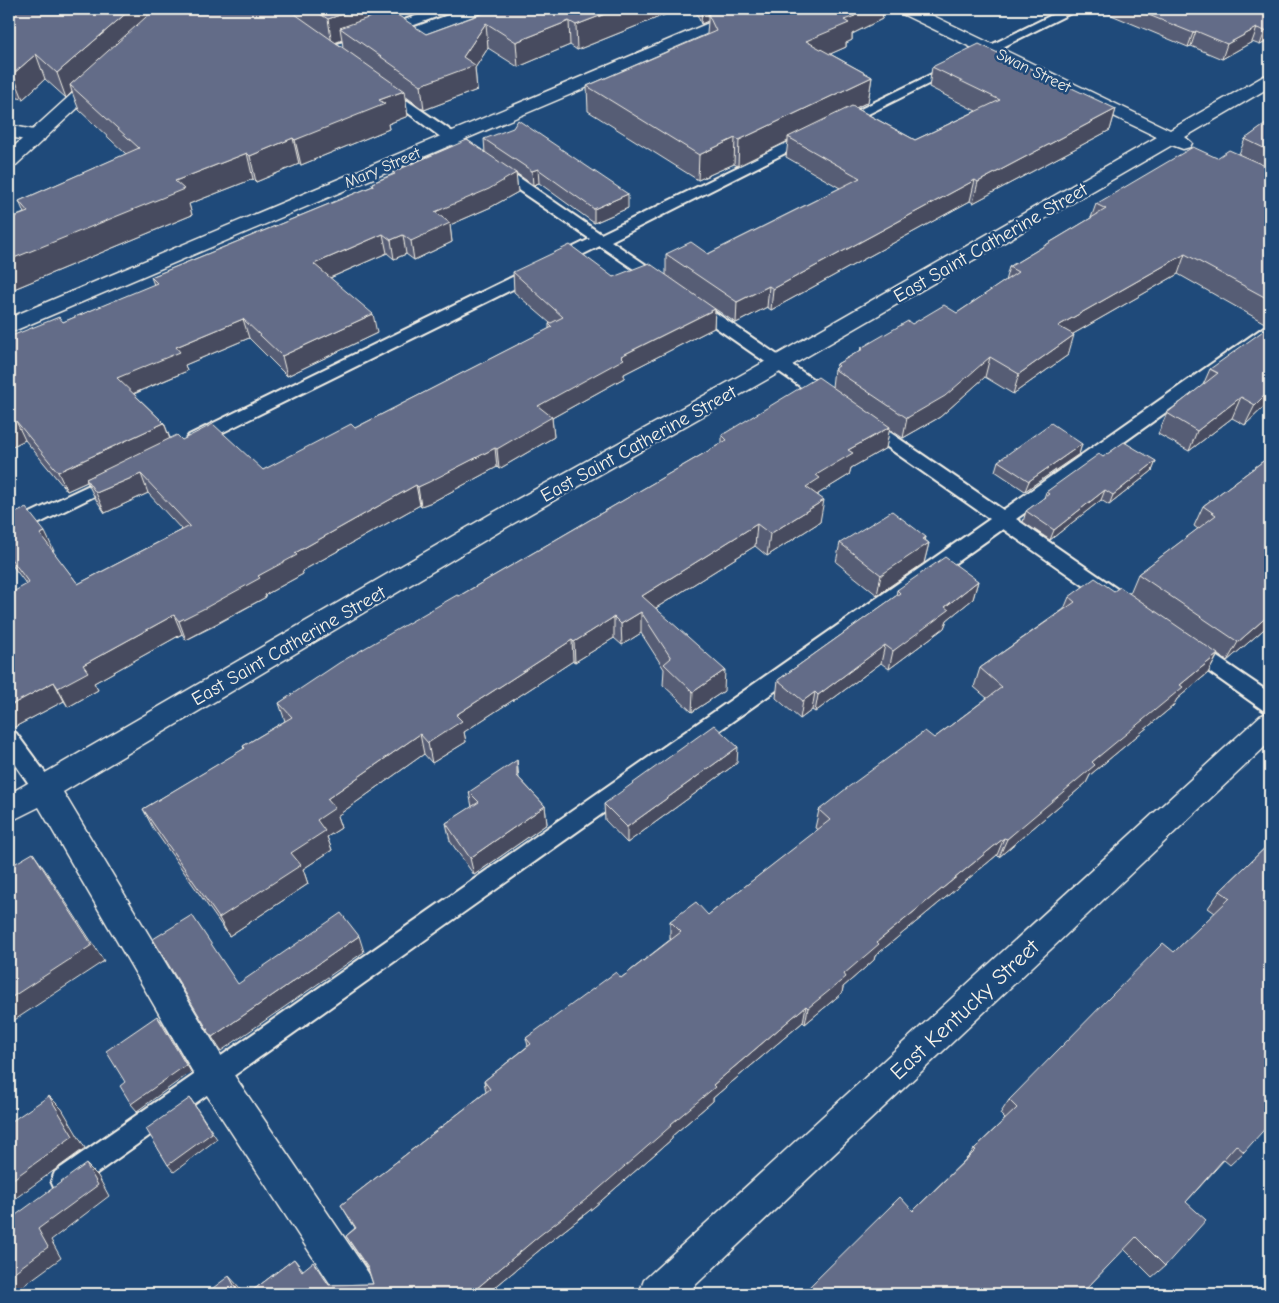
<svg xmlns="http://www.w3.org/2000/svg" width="1279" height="1303" viewBox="0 0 1279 1303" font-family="'Comic Neue',sans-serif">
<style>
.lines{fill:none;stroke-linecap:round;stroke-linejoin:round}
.lane-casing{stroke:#f4f1e8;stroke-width:4}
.street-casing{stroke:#f4f1e8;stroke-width:3}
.secondary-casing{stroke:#f4f1e8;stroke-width:3}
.lane{fill:#1f4a7a;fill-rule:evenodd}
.street{fill:#1f4a7a;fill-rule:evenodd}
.secondary{fill:#1f4a7a;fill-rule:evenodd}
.wall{fill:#565d75;stroke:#f4f1e8;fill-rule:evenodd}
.shaded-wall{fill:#464c5f;stroke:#f4f1e8}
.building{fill:#646c88;stroke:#f4f1e8}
.labels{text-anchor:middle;stroke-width:5;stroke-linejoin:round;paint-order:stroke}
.far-street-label{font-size:16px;fill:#f4f1e8;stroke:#1f4a7a}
.street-label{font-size:19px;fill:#f4f1e8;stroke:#1f4a7a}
.near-street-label{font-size:22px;fill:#f4f1e8;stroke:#1f4a7a}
</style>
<rect width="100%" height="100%" fill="#1f4a7a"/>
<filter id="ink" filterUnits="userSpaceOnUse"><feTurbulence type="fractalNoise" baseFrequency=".02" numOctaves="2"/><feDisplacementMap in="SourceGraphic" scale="10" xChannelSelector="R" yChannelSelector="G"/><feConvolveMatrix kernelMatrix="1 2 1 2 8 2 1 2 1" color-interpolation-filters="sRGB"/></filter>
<g filter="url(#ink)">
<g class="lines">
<g class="lane-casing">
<path id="lane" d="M435,9H452L450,12L335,54H327L312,42L318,38L332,46Z
M1064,9H1079L844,126L839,127L832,123Z
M386,86L601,234L805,134L810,133L817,137L611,241L667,279L670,282L667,285H657L600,246L201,443H189L186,439L189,435L590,239L446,141L381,93L379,90L381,87Z
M691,298L697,300L836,395L838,399L836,403H824L685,306L683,303Z
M1270,326V338L1016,519L1120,591L1123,596L1120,601L1113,603L1106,601L1003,529L73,1190L64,1194L55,1190L51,1181L55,1172L990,519L860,428L857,424L860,420H872L1003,510L1264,327Z
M115,473L121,475L124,479L121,483L9,538V523Z
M1191,641L1198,644L1270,693V712L1263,710L1184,654L1181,649L1184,644Z
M9,730L16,733L52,782L55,788L52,794L44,797L36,794L9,755Z"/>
</g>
<g class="street-casing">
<path id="street" d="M742,9H764L762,13L9,333V318Z
M898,9H919L1170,130L1264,76L1270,75V87L1185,137L1192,143L1190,147L1183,149L1172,145L768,379L507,527L63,792L225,1062L373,1280L378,1294H337L201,1086L39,807L9,822V794L489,515L752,369L1157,137L900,13Z
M9,125L44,132L46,136L44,140L37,142L9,137Z"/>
</g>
<g class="secondary-casing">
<path id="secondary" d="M102,71L108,72L111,76L108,80L16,165L9,167V151L96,72Z
M1270,712V742L686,1294H639L644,1280L1260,716Z"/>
</g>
<use href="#lane" class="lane"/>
<use href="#street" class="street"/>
<use href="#secondary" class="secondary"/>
</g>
<path class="wall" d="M9,9H379L380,14L426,34L480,14L471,9H679L577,50L570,45L518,67L488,48L475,68L477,90L424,110L405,96L408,116L388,124L389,129L301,165L299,164L256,182L253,179L189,204L192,215L9,291V219L24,213L19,201L126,154L79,110L72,92L66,98L45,79L23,99L9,96ZM342,40L343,47L336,43Z
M695,9H884L882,19L852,34V40L846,43V47L830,54L872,77L868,102L856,108L915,140L976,111L929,87L932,67L1116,109L1110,130L973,203L970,201L771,310L767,307L736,323L715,309L714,328L624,374V378L552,418L554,437L499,469L497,467L432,502L421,506L420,505L302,571L303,574L265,595L266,597L214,626L186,640L182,634L94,683L98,690L68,707L64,701L9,730L27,585L9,561V516L54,551L53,552L78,584L182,530L148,493L105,513L95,498L87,482L67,491L25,440L9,448V337L63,322L154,285L151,277L373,186L372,183L393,174V172L485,153L484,139L628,208L594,223L539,183L533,185L516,173L518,192L491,207L450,225L452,242L414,260L406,254L394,259L387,253L330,278L377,333L287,376L249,338L185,365L187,371L134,394L164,423L170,438L182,440L263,470L355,428L549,329V324L550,323L514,292L513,272L613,277L666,275V254H708L840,188L786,157L788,141L738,166L734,164L698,180L588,111L587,86L707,34L708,21L701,24Z
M1097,9H1270V40L1260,45L1252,42L1222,59L1191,46L1188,47Z
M1270,115V326L1178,274L1073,334L1068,355L1013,394L985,377L940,417L903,438L889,429L886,448L851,468L849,475L818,494L820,522L767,556L755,546L656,608L724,691L692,712L663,685L664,669L641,633L622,645L614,638L575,662L573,661L464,732L466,742L432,763L424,754L337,816L341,828L327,837L332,850L303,869L308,884L229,936L153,828L143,809L244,749L243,746L285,721L279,703L459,596L722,443V435L832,387L834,369L836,367L837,364L860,351L861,348L912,324L957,313L1005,281L1009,267L1091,218L1096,204L1217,158L1239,154L1245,139L1267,124Z
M1210,369L1270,401L1245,425L1232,418L1189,451L1158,434L1167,413L1203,385Z
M1082,444L1079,454L1025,491L995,471L998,461Z
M1270,456V624L1227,661L1218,655L1208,673L1177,699L1173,706L1090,775L1086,783L999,857L997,855L875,956L874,960L843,987L842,993L805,1024L803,1022L713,1098V1101L672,1136V1139L594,1207L542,1248L487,1294H248L294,1259L303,1270L329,1285L373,1284L368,1270L346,1236L355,1228L341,1205L486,1092L484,1081L528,1046L526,1038L621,978L671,939L670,938V921L708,915L818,830L815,828L819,810L934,738L987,698L974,687L980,668L1064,609L1069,597L1114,591L1130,593L1138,574L1198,529L1194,526L1203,506Z
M1103,457L1156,461L1152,471L1109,505L1101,500L1050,540L1023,522L1026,511L1044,498L1046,492Z
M926,537L925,540L929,543L924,563L877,595L836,562L840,543Z
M978,581L973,599L947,620L944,628L889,669L881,663L815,712L812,710L800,719L776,698L778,680L896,596L897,590Z
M737,763L627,843L605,820L604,804Z
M519,778L545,806L547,824L474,875L450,841L446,823L472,807L469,792Z
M1270,843L1244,1152L1230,1165L1224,1160L1186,1202L1165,1266L1152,1277L1124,1249L1085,1290L913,1211L969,1156L974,1149L1005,1119L1000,1114L1009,1100L1174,952L1215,913L1208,908L1220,891Z"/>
<path class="shaded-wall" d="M131,9H165L70,85L72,92L66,98L57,73Z
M358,9H379L382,26L340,28L342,40L332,44L328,19Z
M618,9H679L577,50L576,25Z
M702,9H738L708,14V21L701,24Z
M858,9H884L882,19L852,34V40L846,43V47L803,66L806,41L844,20L849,13Z
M569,21L570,45L518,67L516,42Z
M486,23L488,48L475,68L477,90L424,110L421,85L463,57Z
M1257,28L1252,42L1222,59L1227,44Z
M1270,28V40L1260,45L1265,31Z
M1196,31L1191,46L1188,47L1193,33Z
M36,54L45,79L23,99L13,74Z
M872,77L868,102L792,139L788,137V141L738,166L739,140Z
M404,91L408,116L388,124L389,129L301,165L295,140L379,100Z
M1116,109L1110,130L973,203L978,182Z
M293,138L299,164L256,182L250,156Z
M735,138L734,164L698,180L699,155Z
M247,153L253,179L189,204L192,215L9,291V260L175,181Z
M538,169L539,183L533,185L532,171Z
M516,173L518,192L491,207L450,225L452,242L414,260L411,241L435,212Z
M975,180L970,201L771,310L773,289Z
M628,194V208L594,223V209Z
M383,234L387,253L318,283L314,264Z
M403,235L406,254L394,259L391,240Z
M1185,254L1178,274L1052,346L1058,326Z
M769,286L767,307L736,323L737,302Z
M715,309L714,328L624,374V378L552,418L554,437L499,469L497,449L538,406L621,356Z
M373,314L377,333L287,376L282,356Z
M243,319L249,338L185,365L187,371L125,397L117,378L176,347Z
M1074,335L1068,355L1013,394L1019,374Z
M990,357L985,377L940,417L903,438L907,418Z
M1270,390V401L1245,425L1255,405Z
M1241,397L1232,418L1189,451L1197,431Z
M16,421L25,440L9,448V424Z
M164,423L171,442L86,479L87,482L67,491L58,472Z
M890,427L886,448L851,468L849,475L818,494L817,499L806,487L816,475L848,450Z
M1082,444L1079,454L1025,491L1029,481Z
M495,448L497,467L432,502L421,506L418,487Z
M1156,461L1152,471L1109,505L1113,495Z
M141,474L148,493L105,513L96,493Z
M416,485L420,505L302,571L303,574L265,595L266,597L186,640L179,621L258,576L295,553Z
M1105,490L1101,500L1050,540L1054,530Z
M824,500L820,522L767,556L770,534Z
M757,524L755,546L643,616L642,596Z
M45,532L54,551L50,553L40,534Z
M926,537L924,546L929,543L924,563L877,595L881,575Z
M978,581L973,599L947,620L944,628L889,669L893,651L945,607Z
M641,612V633L622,645L621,624Z
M1270,614V624L1227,661L1238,642Z
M174,615L182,634L94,683L98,690L68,707L58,688L83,665Z
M614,617V638L575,662L574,642Z
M572,640L573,661L464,732L466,742L432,763L428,743L456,715Z
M885,645L881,663L815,712L818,695Z
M1218,654L1208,673L1177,699L1173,706L1090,775L1086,783L999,857L1007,839L1092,762L1180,685Z
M725,670L724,691L692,712L693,692Z
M54,682L64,701L9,730V706Z
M815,692L812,710L800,719L803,701Z
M420,734L424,754L337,816L341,828L327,837L332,850L303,869L308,884L229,936L219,918L291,853L317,820L327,799Z
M738,747L737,763L627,843V827Z
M517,760L519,778L517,776Z
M545,806L547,824L474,875L470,858Z
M1004,838L997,855L875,956L874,960L843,987L842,993L805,1024L808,1008L877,942Z
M33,853L45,870L104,961L13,1021L9,1016V999Z
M359,936L364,952L221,1051L212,1037Z
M806,1006L803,1022L713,1098V1101L672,1136V1139L594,1207L542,1248L487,1294H470L671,1124L713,1085Z
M157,1016L163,1024L191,1072L137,1111L131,1104Z
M49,1096L62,1109L85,1148L9,1203V1182Z
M190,1098L217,1139L174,1172L168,1165Z
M86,1164L98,1176L109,1196L51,1240L61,1258L12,1294H9V1276L38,1229Z
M229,1276L239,1287L244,1294H239Z"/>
<path class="building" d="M9,9H131L57,73L36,54L13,74L9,73Z
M155,9H288L404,91L379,100L385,104L295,140L293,138L250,156L247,153L175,181L184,189L9,260V219L28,212L19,201L139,148L70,85Z
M312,9H358L328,19Z
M495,9H618L576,25L569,21L516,42L486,23L463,57L475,65L421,85L340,28L390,10L426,34Z
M720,9H858L849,13L855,16L844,20L849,23L806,41L872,77L739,140L735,138L699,155L587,86L716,31L708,14Z
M1134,9H1270V28L1265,31L1257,28L1227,44L1196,31L1193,33Z
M979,44L1116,109L978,182L975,180L773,289L769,286L737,302L666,254L691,242L708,254L860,178L788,137L852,106L915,140L1000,100L932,67Z
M518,120L628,194L594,209L538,169L532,171L484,139L513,128Z
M1270,121V151L1245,139Z
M467,140L516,173L489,189L435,212L450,223L411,241L403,235L391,240L383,234L314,264L373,314L282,356L243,319L176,347L180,352L117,378L164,423L58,472L16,421L9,424V337L59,317L63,322L157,283L151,277L373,186L372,183L395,174L393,172Z
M1193,147L1217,158L1229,150L1270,168V300L1185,254L1058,326L1074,335L1019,374L990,357L945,396L907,418L834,369L839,366L837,364L863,349L861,348L908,321L912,324L944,305L957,313L1018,272L1009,267L1106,209L1096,204Z
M570,245L613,277L649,263L715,309L621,356L624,359L538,406L552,417L497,449L495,448L429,482L418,487L416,485L295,553L297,555L258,576L260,578L207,607L179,621L174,615L143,632L83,665L88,672L58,688L54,682L9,706V594L29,583L9,556V516L26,508L45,532L40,534L78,584L190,526L141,474L96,493L86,479L177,435L182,440L213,424L263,470L351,424L355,428L552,327L549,324L563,317L513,272Z
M1270,326V390L1255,405L1241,397L1197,431L1167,413L1218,373L1210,369Z
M818,377L890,427L848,450L853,453L816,475L820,478L806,487L824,500L770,534L757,524L642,596L725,670L693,692L664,664L671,658L641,612L621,624L614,617L574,642L572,640L456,715L462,721L428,743L420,734L327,799L335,808L317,820L325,831L291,853L301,865L219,918L143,809L245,748L243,746L292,717L279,703L339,663L457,595L459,596L727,440L722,435Z
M1051,423L1082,444L1029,481L998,461Z
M1124,442L1156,461L1113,495L1105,490L1054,530L1026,511L1049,494L1046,492L1099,454L1103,457Z
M1270,456V614L1238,642L1138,574L1216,515L1203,506Z
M892,511L926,537L923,539L929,543L881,575L840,543Z
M945,557L978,581L945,607L949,610L893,651L885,645L818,695L815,692L803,701L778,680L900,593L897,590Z
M1095,578L1114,591L1120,587L1218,654L1180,685L1183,687L1092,762L1095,765L1007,839L1004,838L877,942L879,944L844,974L846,977L808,1008L806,1006L713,1085L715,1087L671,1124L672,1125L593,1194L539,1236L470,1294H248L294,1259L302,1271L313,1262L329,1285L373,1284L368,1268L346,1236L356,1228L341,1205L490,1089L484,1081L531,1044L526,1038L616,972L621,978L681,932L670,921L696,902L708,915L830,820L819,810L847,788L925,731L934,738L1002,687L980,668L1075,602L1069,597Z
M714,725L738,747L627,827L604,804Z
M517,760V776L545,806L470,858L446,823L479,802L469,792Z
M1270,843V1123L1244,1152L1236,1145L1186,1202L1206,1220L1165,1266L1136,1237L1085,1290L1089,1294H802L900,1197L913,1211L976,1150L974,1149L1017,1108L1009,1100L1163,943L1174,952L1230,898L1220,891Z
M33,853L92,945L9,999V867Z
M341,913L359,936L212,1037L153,939L192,915L238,984Z
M157,1016L186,1065L131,1104L120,1086L125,1082L106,1051Z
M49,1096L73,1136L9,1182V1123Z
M190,1098L212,1133L168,1165L146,1129Z
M86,1164L98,1185L38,1229L48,1247L9,1276V1220Z
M229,1276L239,1294H205Z"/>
</g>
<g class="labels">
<g class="far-street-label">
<text transform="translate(1034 70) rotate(26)" y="6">Swan Street</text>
<text transform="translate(382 167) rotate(-23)" y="6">Mary Street</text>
</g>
<g class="street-label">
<text transform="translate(990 242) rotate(-30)" y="7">East Saint Catherine Street</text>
<text transform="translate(638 443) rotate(-29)" y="7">East Saint Catherine Street</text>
<text transform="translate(288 645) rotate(-30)" y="7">East Saint Catherine Street</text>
</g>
<g class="near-street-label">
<text transform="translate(964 1009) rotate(-43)" y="8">East Kentucky Street</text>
</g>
</g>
<rect width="1279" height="1303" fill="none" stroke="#1f4a7a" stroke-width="30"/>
<rect x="15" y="15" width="1249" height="1273" fill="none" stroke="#f4f1e8" stroke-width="2" filter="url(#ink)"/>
</svg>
